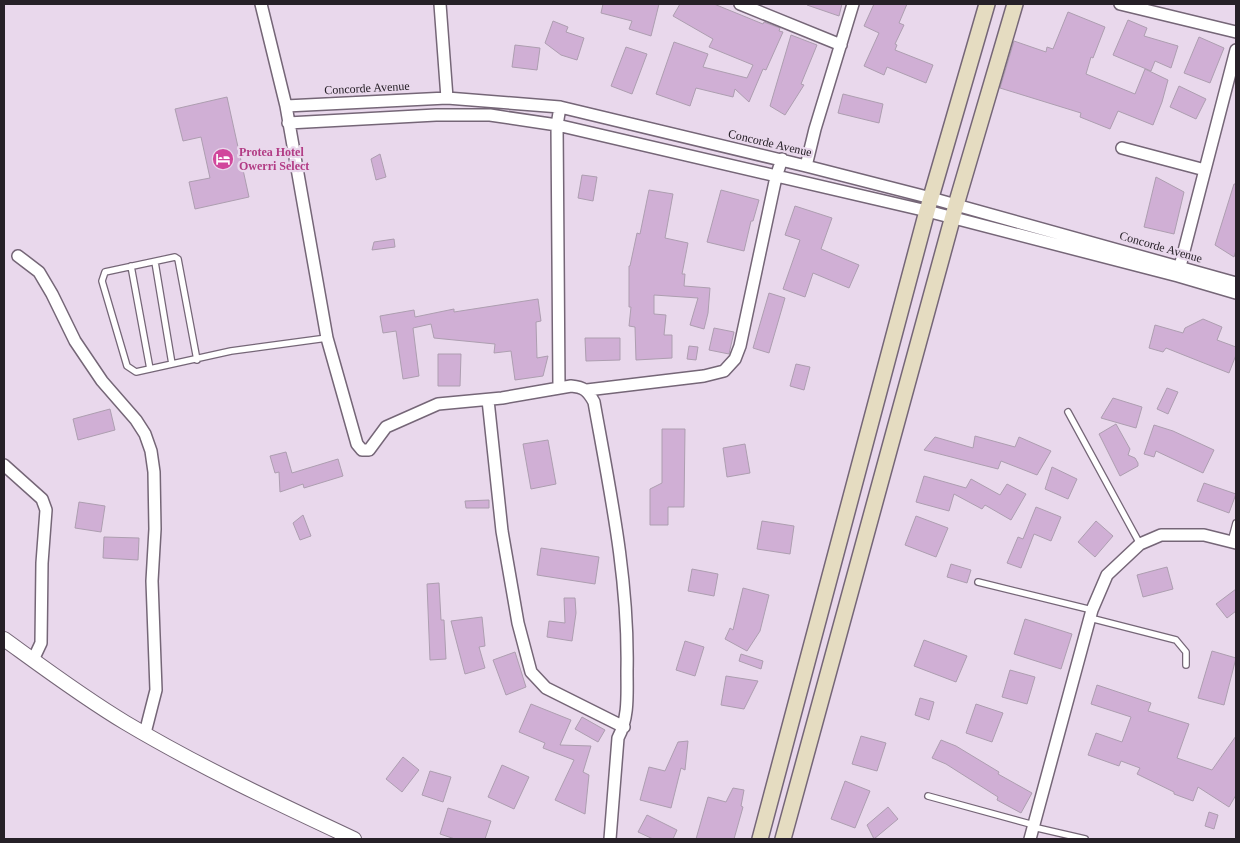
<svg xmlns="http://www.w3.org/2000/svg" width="1240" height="843" viewBox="0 0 1240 843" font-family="'Times New Roman',serif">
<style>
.building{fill:#d0afd5;stroke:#ad9eb0}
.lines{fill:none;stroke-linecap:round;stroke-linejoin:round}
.service-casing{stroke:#756677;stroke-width:8}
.minor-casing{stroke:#756677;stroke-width:14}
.tertiary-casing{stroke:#756677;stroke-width:16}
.secondary-casing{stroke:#756677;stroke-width:18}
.service{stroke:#fff;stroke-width:5.5}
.minor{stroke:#fff;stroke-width:11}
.tertiary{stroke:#fff;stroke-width:14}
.secondary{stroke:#e5dcc1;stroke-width:15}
.labels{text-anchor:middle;stroke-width:4.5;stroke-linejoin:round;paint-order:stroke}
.street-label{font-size:12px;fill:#262027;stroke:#e9d8ec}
.hotel-label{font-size:12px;font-weight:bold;fill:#b23c85;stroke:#e9d8ec;text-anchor:start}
</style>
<rect width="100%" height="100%" fill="#e9d8ec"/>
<path class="building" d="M603,4H659L651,36L629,29L632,21L601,13Z
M680,4H714L763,24L764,22L780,28L779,31L783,32L766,70L763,69L749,102L735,89L733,97L696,88L690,106L656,94L674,42L708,54L703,67L747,78L753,65L709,47L713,39L673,16Z
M808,4H842L839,16L807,5Z
M874,4H907L899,23L904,25L895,44L897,45L895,50L933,65L926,83L887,67L884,75L864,66L879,33L864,26Z
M1068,12L1105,27L1093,58L1091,57L1086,74L1135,94L1145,69L1168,80L1162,102L1153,125L1118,111L1110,129L1080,117L1081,113L1000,88L1014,41L1046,52L1047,47L1053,49Z
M1128,20L1147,28L1144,36L1178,46L1171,68L1155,61L1151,71L1113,55Z
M553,21L568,27L566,32L584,38L577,60L561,55L545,43Z
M791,35L817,45L801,84L804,85L785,115L770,106Z
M1199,37L1224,48L1210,83L1184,73Z
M515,45L540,48L537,70L512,67Z
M626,47L647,54L632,94L611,86Z
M1179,86L1206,99L1196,119L1170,107Z
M843,94L883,104L879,123L838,113Z
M227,97L249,197L195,209L189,182L210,178L201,137L183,141L175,109Z
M380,154L386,177L376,180L371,159Z
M582,175L597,177L593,201L578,198Z
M1156,177L1184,192L1174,234L1144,227Z
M1234,184H1236V250L1234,257L1215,245Z
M649,190L673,194L665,238L688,243L682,274H685L684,286L710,288L708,313L704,329L690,325L698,298L654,295V314L666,315L664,335H672V358L636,360L635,327L629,326L631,307H629V266H630L637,233L640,234Z
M721,190L759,200L753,221H751L744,251L707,242Z
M795,206L832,218L821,249L859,265L849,288L813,273L805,297L783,289L800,240L785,235Z
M394,239L395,247L372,250L374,242Z
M769,293L785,298L769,353L753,348Z
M538,299L541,321L536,322L537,358L548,356L543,376L515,380L511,351L494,353L495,344L434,338L431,324L413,328L419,376L403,379L396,331L383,333L380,316L414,310L415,317L454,309V312Z
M1203,319L1222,327L1217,340L1236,347V355L1229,373L1166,348L1163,352L1149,348L1155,325L1183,333L1185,328Z
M714,328L734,332L729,354L709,350Z
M585,338H620V360L586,361Z
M689,346L698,347L696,360L687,359Z
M438,354H461L460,386H438Z
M796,364L810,367L804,390L790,386Z
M1167,388L1178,392L1168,414L1157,409Z
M1113,398L1142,407L1136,428L1101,418Z
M110,409L115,430L78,440L73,419Z
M1116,424L1130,449L1128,455L1135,458L1138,463V466L1120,476L1099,434Z
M1154,425L1173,431L1214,450L1203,473L1156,451L1154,457L1144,454Z
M662,429H685L684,507H668V525H650V489L662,483Z
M975,436L1015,447L1019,437L1051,451L1037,475L1001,461L998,469L924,450L935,437L973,448Z
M548,440L556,484L531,489L523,444Z
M745,444L750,473L727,477L723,448Z
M286,452L292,473L338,459L343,476L304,488L303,484L280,492L279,472L275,473L270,456Z
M1052,467L1077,479L1068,499L1045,489Z
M924,476L966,488L971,479L1000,495L1007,484L1026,494L1011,520L985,505L982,509L954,494L949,511L916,502Z
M1204,483L1236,494L1229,513L1197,501Z
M489,500V508H466L465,501Z
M79,502L105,506L101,532L75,528Z
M1036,507L1061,517L1051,541L1034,534L1021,568L1007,563L1018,537L1023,539Z
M303,515L311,536L300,540L293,523Z
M916,516L948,528L936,557L905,545Z
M762,521L794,526L790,554L757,549Z
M1096,521L1113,536L1095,557L1078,542Z
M104,537L139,538L138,560L103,558Z
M541,548L599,557L595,584L537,575Z
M951,564L971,570L967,583L947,577Z
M1167,567L1173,589L1143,597L1137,575Z
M692,569L718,574L714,596L688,591Z
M439,583L441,620H444L446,659L430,660L427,584Z
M743,588L769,595L760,631L747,651L725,639L730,628L733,630Z
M1236,589V611L1227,618L1216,604Z
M564,598H575L576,613L572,641L547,637L549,621L565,623Z
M482,617L485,646L479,647L485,668L465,674L451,621Z
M1025,619L1072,634L1061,669L1014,654Z
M924,640L967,656L956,682L914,666Z
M685,641L704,647L695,676L676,670Z
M1212,651L1236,658L1224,705L1198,698Z
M515,652L526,687L506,695L493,660Z
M741,654L763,661L761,669L739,661Z
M1010,670L1035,677L1027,704L1002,697Z
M726,676L758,681L744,709L721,705Z
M1097,685L1151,703L1148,711L1189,724L1177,758L1212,770L1236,736V795L1229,807L1198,787L1193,801L1174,794V792L1137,774L1140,768L1121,761L1119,766L1088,755L1096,733L1122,742L1131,717L1091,704Z
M920,698L934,702L929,720L915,715Z
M531,704L571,720L560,745L591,746L583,772L589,775L585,814L555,800L574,760L543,748L545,743L519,732Z
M976,704L1003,713L992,742L966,733Z
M582,717L605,730L598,742L575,729Z
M861,736L886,743L877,771L852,764Z
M941,740L956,746L999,772L998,774L1032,793L1021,813L997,800L998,797L946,764L932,758Z
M688,741L685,770L681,768L671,808L640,800L649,767L665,771L678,742Z
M403,757L419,770L402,792L386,779Z
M502,765L529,777L514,809L488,797Z
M430,771L451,777L443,802L422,795Z
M845,781L870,791L855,828L831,819Z
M733,788L744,790L741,806L743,807L734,839H696L708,797L726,802Z
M888,807L898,819L874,839L867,825Z
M448,808L491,821L485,839H455L440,834Z
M1209,812L1218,815L1214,829L1205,826Z
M647,815L677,830L673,839H653L638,832Z"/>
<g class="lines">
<g class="service-casing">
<path id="service" d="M155,262L172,364
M131,266L150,369
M197,360L178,259L175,257L105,272L102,281L127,366L136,372L231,351L327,338
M1068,412L1140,544
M1231,542L1236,523
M978,582L1092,610
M1090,618L1176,640L1186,652V665
M928,796L1034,825
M1033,827L1085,839"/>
</g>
<g class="minor-casing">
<path id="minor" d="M261,4L286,106L327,338L357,444L362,450H369L386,427L438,404L502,398L571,386C584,387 588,391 594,402C610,491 629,580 627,671C627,695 629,717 618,738L610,839
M440,4L447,98
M740,4L841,45
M1120,4L1236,32
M286,106L447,98L560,107L806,166L931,198L1236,283
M288,123L436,115H490L557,125L927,211L1178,276L1236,293
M1122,148L1205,170
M806,166L815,129L853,4
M18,256L39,272L52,294L75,341L102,381L136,420L145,434L151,451L154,472L155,529L152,581L156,690L145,733
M1178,274L1236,50
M559,388L557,125L560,107
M587,390L704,376L724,371L735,359L740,346L776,177L782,159
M488,400L502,531L518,623L531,672L546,688L624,727
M4,465L42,499L46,510L42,563L41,643L33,660
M1030,839L1092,610L1107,575L1140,544L1161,535H1204L1236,543"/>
</g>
<g class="tertiary-casing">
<path id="tertiary" d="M4,639C44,668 84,698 126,723C200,767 277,803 354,839"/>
</g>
<g class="secondary-casing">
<path id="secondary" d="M760,839L927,211L987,4
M783,839L956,205L1015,4"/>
</g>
<use href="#service" class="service"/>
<use href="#minor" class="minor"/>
<use href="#tertiary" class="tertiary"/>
<use href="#secondary" class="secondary"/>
</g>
<defs>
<g id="hotel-disc" transform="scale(1.125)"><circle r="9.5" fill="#d1479c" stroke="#e9d8ec"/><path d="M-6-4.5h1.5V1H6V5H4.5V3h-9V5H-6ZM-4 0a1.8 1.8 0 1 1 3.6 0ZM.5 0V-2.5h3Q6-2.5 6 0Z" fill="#fff"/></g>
</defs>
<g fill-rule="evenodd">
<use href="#hotel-disc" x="223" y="159"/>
</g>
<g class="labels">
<g class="street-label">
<text transform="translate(367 88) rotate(-3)" y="4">Concorde Avenue</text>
<text transform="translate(770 143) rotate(13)" y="4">Concorde Avenue</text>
<text transform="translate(1161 247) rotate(16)" y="4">Concorde Avenue</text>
</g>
<g class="hotel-label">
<text x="239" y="156">Protea Hotel<tspan x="239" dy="14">Owerri Select</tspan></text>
</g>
</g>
<rect width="1240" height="843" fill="none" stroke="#262027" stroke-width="10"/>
</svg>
